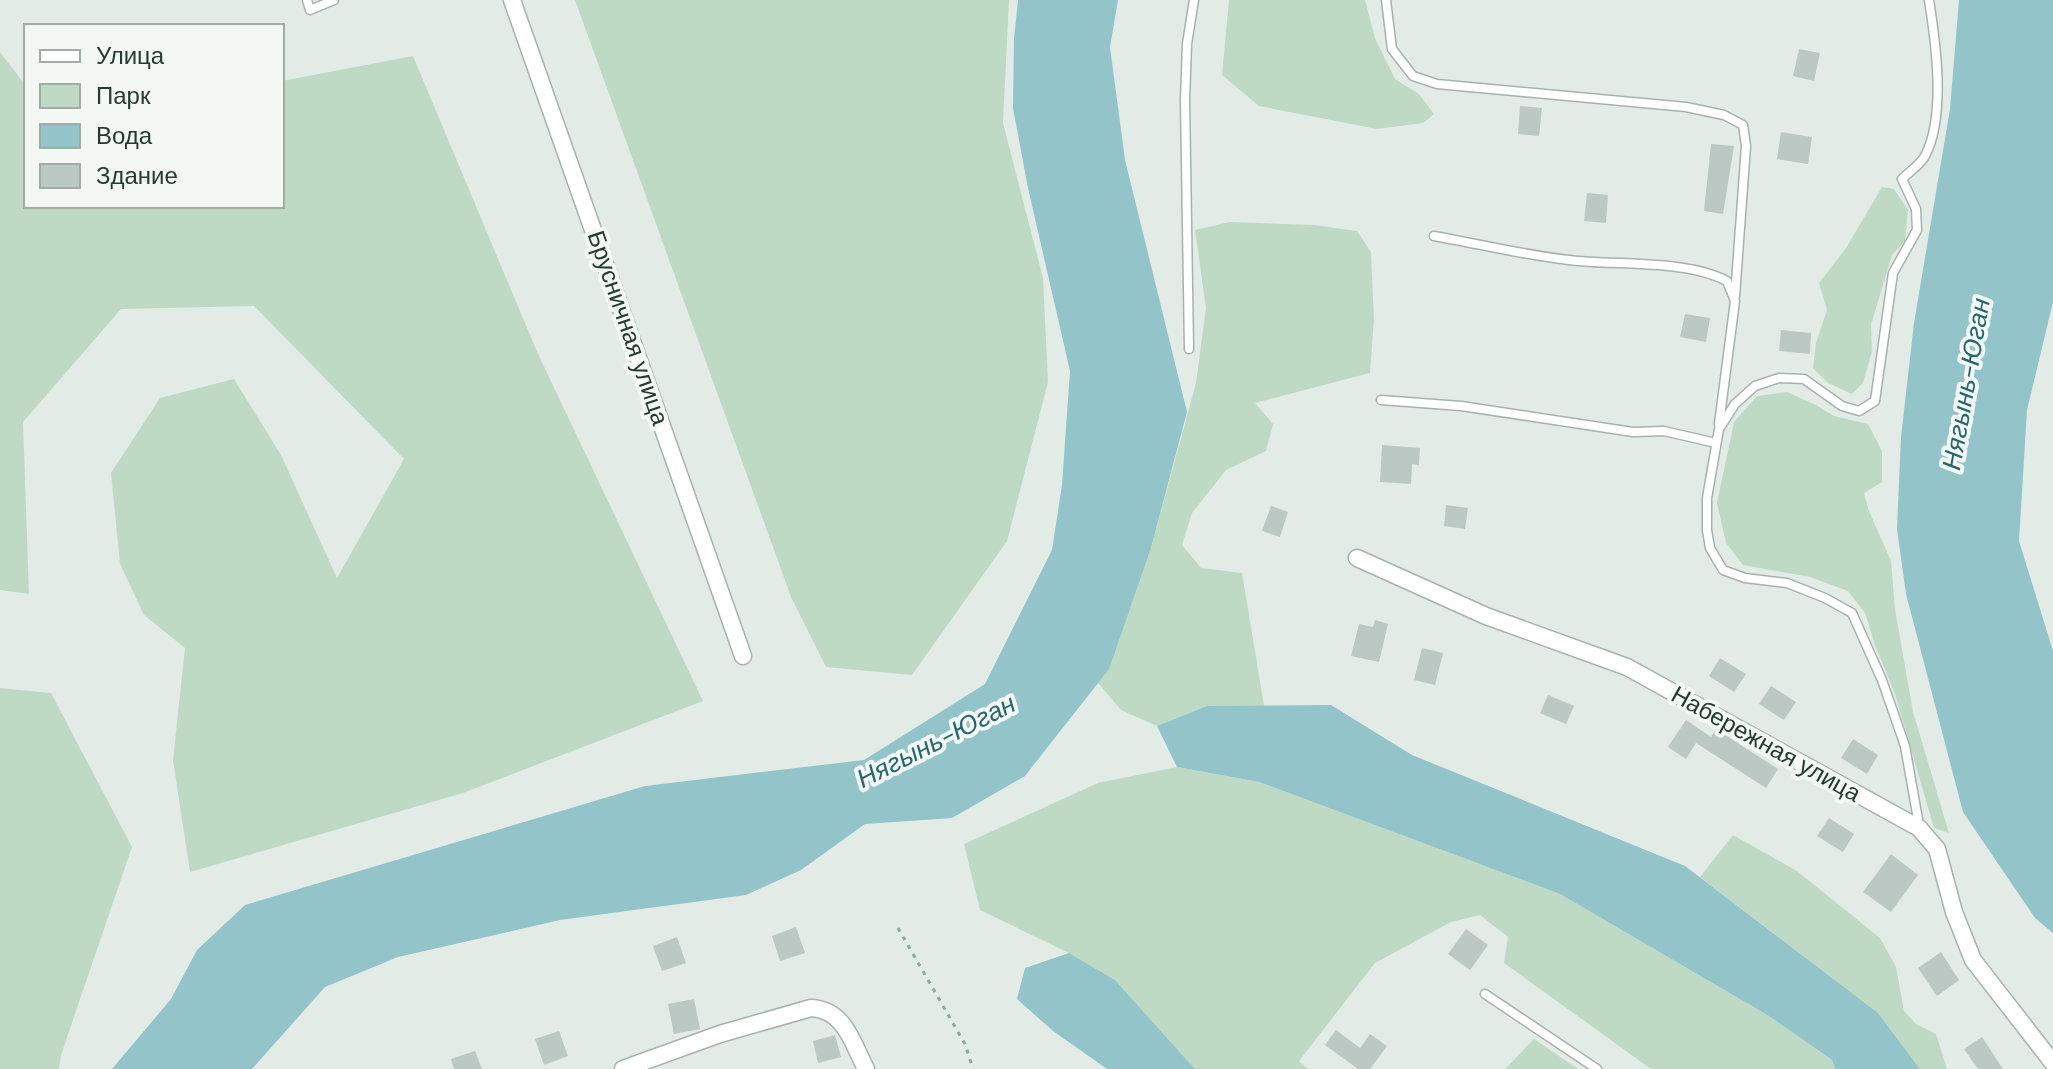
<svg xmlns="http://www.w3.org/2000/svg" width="2053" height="1069" viewBox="0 0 2053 1069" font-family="'DM Sans',sans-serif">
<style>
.green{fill:#bfdac4}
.water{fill:#92c4c9}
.building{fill:#bcc8c3}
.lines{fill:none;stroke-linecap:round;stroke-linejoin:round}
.lane-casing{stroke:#a6b2ad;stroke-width:11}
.street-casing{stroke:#a6b2ad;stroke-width:19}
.path{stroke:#87ab9d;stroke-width:3;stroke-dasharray:4 6;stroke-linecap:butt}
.lane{stroke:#fff;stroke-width:8}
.street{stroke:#fff;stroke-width:16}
.labels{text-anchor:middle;stroke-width:8;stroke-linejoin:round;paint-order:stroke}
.street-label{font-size:24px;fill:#253a33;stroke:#f3f8f5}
.water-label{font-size:26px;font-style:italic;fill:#26676f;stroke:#f3f8f5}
</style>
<rect width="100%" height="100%" fill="#e3ebe7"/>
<path class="green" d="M575,0H1009L1003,123L1043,278L1048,382L1007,541L912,675L826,667L791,597Z
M1229,0H1365L1375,38L1395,79L1419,94L1434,114L1423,123L1377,129L1259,106L1222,75Z
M0,52L26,86V206H282V81L413,56L538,354L703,701L463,793L190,872L173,760L185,648L144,615L120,564L111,473L160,398L234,379L281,455L337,578L404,459L254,306L121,309L23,422L29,594L0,590Z
M1882,187L1894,189L1908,210L1905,241L1892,255L1871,325L1872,351L1863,383L1852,394L1828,383L1813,368L1816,343L1827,310L1819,283L1846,248Z
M1230,222L1314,225L1357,231L1371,252L1374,319L1370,373L1255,403L1273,424L1266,451L1226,470L1192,513L1182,545L1201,568L1242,573L1264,706H1207L1157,726L1121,710L1098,683L1151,548L1196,383L1206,308L1195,230Z
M1787,392L1816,405L1834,416L1868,424L1882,451V482L1864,493L1869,511L1891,561L1895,609L1913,712L1949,833L1934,828L1895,694L1875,645L1865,613L1848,591L1810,577L1743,565L1726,543L1717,503L1734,422L1757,396Z
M0,688L51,693L132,847L61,1055L59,1069H0Z
M1177,767L1259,782L1560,894L1769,1016L1832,1060L1835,1069H1651L1504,963L1508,937L1480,915L1451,922L1375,963L1299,1061L1308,1069H1195L1115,980L1069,953L980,910L964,844L1098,783Z
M1733,835L1797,871L1880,938L1896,967L1904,1011L1916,1024L1936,1034L1947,1069H1920L1878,1013L1700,877Z
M1534,1039L1578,1069H1505Z"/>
<path class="water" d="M1018,0H1118L1110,47L1125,160L1187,412L1151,548L1109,669L1025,776L952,818L865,824L801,870L746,895L560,920L398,957L325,987L252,1069H112L171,999L197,950L245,905L645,786L864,760L985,684L1052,550L1062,485L1070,371L1028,188L1013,108L1014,39Z
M1959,0H2053V302L2027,410L2019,541L2053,651V933L2035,918L1963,812L1906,594L1897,529L1901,437L1914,323L1950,109Z
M1331,705L1412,755L1685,866L1878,1013L1920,1069H1835L1832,1060L1769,1016L1560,894L1259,782L1177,767L1157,726L1207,706Z
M1069,953L1115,980L1195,1069H1107L1053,1031L1017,999L1025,968Z"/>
<path class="building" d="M1799,49L1820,53L1814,81L1793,76Z
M1520,106L1542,108L1539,136L1518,134Z
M1781,132L1812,137L1808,164L1777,159Z
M1711,144L1734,146L1723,214L1704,211Z
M1587,193L1608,195L1606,223L1584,221Z
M1685,314L1710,318L1706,342L1680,337Z
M1781,330L1811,333L1810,354L1779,351Z
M1382,445L1420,448L1419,465L1412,464L1411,484L1380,482Z
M1446,505L1468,508L1465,529L1444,526Z
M1271,506L1288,512L1280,537L1262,531Z
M1375,620L1388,624L1379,662L1351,656L1359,624L1373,627Z
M1422,648L1443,653L1435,685L1414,680Z
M1720,658L1746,674L1734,692L1709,676Z
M1771,686L1796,702L1784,720L1759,704Z
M1548,695L1574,706L1566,724L1540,713Z
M1686,720L1711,737L1716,729L1778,769L1766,788L1696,743L1686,759L1668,747Z
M1853,739L1878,755L1867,774L1841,758Z
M1829,818L1854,834L1843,852L1817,836Z
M1891,854L1918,875L1891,912L1863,892Z
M796,927L805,953L780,961L772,936Z
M1466,929L1488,945L1470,970L1448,954Z
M677,937L686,963L662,971L653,946Z
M1941,952L1959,980L1937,996L1918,968Z
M694,999L700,1029L674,1034L668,1004Z
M1336,1030L1360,1048L1370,1034L1387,1046L1370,1069H1358L1325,1045Z
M559,1031L568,1056L544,1065L535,1039Z
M835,1035L841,1057L818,1063L813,1041Z
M1982,1037L2003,1069H1978L1964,1049Z
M475,1051L482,1069H454L451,1059Z"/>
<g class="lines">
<g class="lane-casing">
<path id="lane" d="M307,0L310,10L334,0
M1386,0L1392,49L1413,76L1437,84L1686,107L1724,115L1743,125L1746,146L1735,296
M1434,236C1479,244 1524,255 1569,260C1615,266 1686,259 1727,281L1735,301L1719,424
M1189,349L1185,100L1187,44L1194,0
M1381,400L1461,406L1633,432L1664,431L1716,443L1717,438
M1919,825L1905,746L1882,680L1852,613L1825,598L1787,583L1745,578L1723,570L1710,548L1707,530V498L1719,429L1735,404L1755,386L1779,378L1804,379L1842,406L1859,411L1875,401L1893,273L1917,230L1916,209L1902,179C1909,172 1920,165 1925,156C1946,116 1936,44 1929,0
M1485,994L1597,1069"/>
</g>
<g class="street-casing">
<path id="street" d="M512,0L743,656
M1357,558L1486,616L1627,667L1919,828L1937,849L1954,912L1973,960L2053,1063
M623,1069L720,1034L811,1008C845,1010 852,1042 866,1069"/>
</g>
<path class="path" d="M898,928L965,1044L973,1069"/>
<use href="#lane" class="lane"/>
<use href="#street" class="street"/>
</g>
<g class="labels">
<g class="street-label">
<text transform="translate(628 328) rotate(71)" y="8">Брусничная улица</text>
<text transform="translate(1766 744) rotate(29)" y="8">Набережная улица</text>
</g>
<g class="water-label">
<text transform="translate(1966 384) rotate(-80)" y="9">Нягынь-Юган</text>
<text transform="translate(936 741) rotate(-27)" y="9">Нягынь-Юган</text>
</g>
</g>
<rect x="24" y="24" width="260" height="184" fill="#f3f8f5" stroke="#a1aca7" stroke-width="2"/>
<rect x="40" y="50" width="40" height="12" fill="#ffffff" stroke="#a1aca7" stroke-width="2"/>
<text x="96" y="64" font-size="24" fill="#253a33">Улица</text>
<rect x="40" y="84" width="40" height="24" fill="#bfdac4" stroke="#a1aca7" stroke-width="2"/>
<text x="96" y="104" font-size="24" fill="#253a33">Парк</text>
<rect x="40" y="124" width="40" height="24" fill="#92c4c9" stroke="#a1aca7" stroke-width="2"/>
<text x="96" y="144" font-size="24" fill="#253a33">Вода</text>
<rect x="40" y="164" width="40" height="24" fill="#bcc8c3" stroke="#a1aca7" stroke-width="2"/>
<text x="96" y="184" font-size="24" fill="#253a33">Здание</text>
</svg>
